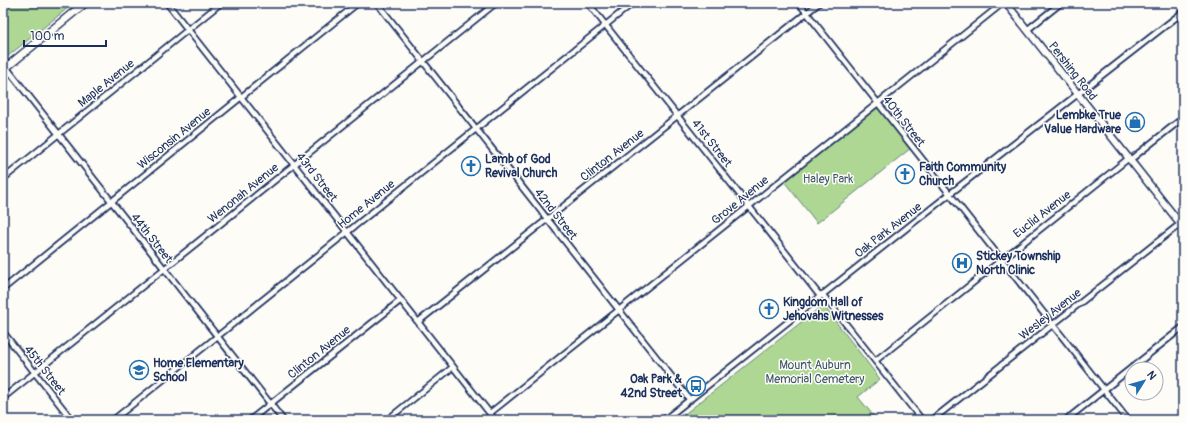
<svg xmlns="http://www.w3.org/2000/svg" width="1186" height="423" viewBox="0 0 1186 423" font-family="Pangolin,sans-serif">
<style>
.green{fill:#aed794;stroke:#648379}
.lines{fill:none;stroke-linecap:round;stroke-linejoin:round}
.minor-casing{stroke:#1b2f5e;stroke-width:8}
.secondary-casing{stroke:#1b2f5e;stroke-width:9}
.primary-casing{stroke:#1b2f5e;stroke-width:10}
.minor{stroke:#fdfcf7;stroke-width:4.5}
.secondary{stroke:#fdfcf7;stroke-width:6}
.primary{stroke:#fdfcf7;stroke-width:7}
.labels{text-anchor:middle;stroke-width:3;stroke-linejoin:round;paint-order:stroke}
.street-label{font-size:12px;fill:#1b2f5e;stroke:#fdfcf7}
.poi-label{font-size:12px;font-weight:bold;fill:#1b2f5e;stroke:#fdfcf7;text-anchor:start}
.park-label{font-size:12px;fill:#40596c;stroke:#fdfcf7}
</style>
<rect width="100%" height="100%" fill="#fdfcf7"/>
<filter id="ink" filterUnits="userSpaceOnUse"><feTurbulence type="fractalNoise" baseFrequency=".025" numOctaves="2"/><feDisplacementMap in="SourceGraphic" scale="8" xChannelSelector="R" yChannelSelector="G"/><feConvolveMatrix kernelMatrix="1 2 1 2 8 2 1 2 1" color-interpolation-filters="sRGB"/></filter>
<g filter="url(#ink)">
<path class="green" d="M3,3H74L3,60Z
M878,106L911,148L817,223L783,180Z
M823,305L880,379L858,397L877,420H677Z"/>
<g class="lines">
<g class="minor-casing">
<path id="minor" d="M167,3L495,420
M377,3L690,400
M588,3L820,296
M799,3L1128,420
M1027,30L1061,3
M6,67L283,420
M1130,160L1183,118
M3,179L221,3
M3,289L358,3
M822,294L922,420
M418,322L819,3
M3,332L72,420
M875,361L1129,158
M3,398L496,3
M490,413L1003,3
M113,420L633,3
M250,420L401,300
M387,420L453,367
M664,420L956,189L1183,12
M932,420L1180,224
M1066,420L1183,327"/>
</g>
<g class="secondary-casing">
<path id="secondary" d="M1006,3L1183,227"/>
</g>
<g class="primary-casing">
<path id="primary" d="M3,70L85,3"/>
</g>
<use href="#minor" class="minor"/>
<use href="#secondary" class="secondary"/>
<use href="#primary" class="primary"/>
</g>
</g>
<defs>
<g id="shop-ring" transform="scale(1)"><circle r="9.5" fill="#fdfcf7" stroke="#1f6fb2" stroke-width="1.5"/><path d="M-5-2.5h2.3a2.7 3.5 0 0 1 5.4 0H5L5.5 6h-11ZM-1.5-2.5h3a1.5 2.3 0 0 0-3 0Z" fill="#1f6fb2"/></g>
<g id="church-ring" transform="scale(1)"><circle r="9.5" fill="#fdfcf7" stroke="#1f6fb2" stroke-width="1.5"/><path d="M-1.2-6h2.4v3.5h3.3v2.4h-3.3V6h-2.4V-.1h-3.3v-2.4h3.3Z" fill="#1f6fb2"/></g>
<g id="hospital-ring" transform="scale(1)"><circle r="9.5" fill="#fdfcf7" stroke="#1f6fb2" stroke-width="1.5"/><path d="M-5-5h3v3.5h4V-5h3V5h-3V1.5h-4V5h-3Z" fill="#1f6fb2"/></g>
<g id="school-ring" transform="scale(1)"><circle r="9.5" fill="#fdfcf7" stroke="#1f6fb2" stroke-width="1.5"/><path d="M0-5L7-2L0 1L-7-2ZM-4 1L0 2.5L4 1V4Q0 6-4 4Z" fill="#1f6fb2"/></g>
<g id="bus-ring" transform="scale(1)"><circle r="9.5" fill="#fdfcf7" stroke="#1f6fb2" stroke-width="1.5"/><path d="M-5-6H5V4H4V6H2V4H-2V6H-4V4H-5ZM-3.5-4V0h7V-4ZM-3.5 1.2v1.5H-2V1.2ZM2 1.2v1.5H3.5V1.2Z" fill="#1f6fb2"/></g>
</defs>
<g fill-rule="evenodd">
<use href="#shop-ring" x="1135" y="122"/>
<use href="#church-ring" x="471" y="166"/>
<use href="#church-ring" x="905" y="174"/>
<use href="#hospital-ring" x="962" y="263"/>
<use href="#church-ring" x="769" y="309"/>
<use href="#school-ring" x="139" y="370"/>
<use href="#bus-ring" x="696" y="386"/>
</g>
<g class="labels">
<g class="street-label">
<text transform="translate(1073 71) rotate(52)" y="4">Pershing Road</text>
<text transform="translate(106 83) rotate(-39)" y="4">Maple Avenue</text>
<text transform="translate(904 121) rotate(52)" y="4">40th Street</text>
<text transform="translate(174 138) rotate(-39)" y="4">Wisconsin Avenue</text>
<text transform="translate(712 143) rotate(52)" y="4">41st Street</text>
<text transform="translate(612 155) rotate(-38)" y="4">Clinton Avenue</text>
<text transform="translate(317 177) rotate(52)" y="4">43rd Street</text>
<text transform="translate(243 193) rotate(-39)" y="4">Wenonah Avenue</text>
<text transform="translate(740 200) rotate(-39)" y="4">Grove Avenue</text>
<text transform="translate(366 204) rotate(-39)" y="4">Home Avenue</text>
<text transform="translate(556 214) rotate(52)" y="4">42nd Street</text>
<text transform="translate(1042 214) rotate(-38)" y="4">Euclid Avenue</text>
<text transform="translate(888 230) rotate(-38)" y="4">Oak Park Avenue</text>
<text transform="translate(152 238) rotate(52)" y="4">44th Street</text>
<text transform="translate(1050 314) rotate(-38)" y="4">Wesley Avenue</text>
<text transform="translate(319 352) rotate(-39)" y="4">Clinton Avenue</text>
<text transform="translate(45 370) rotate(52)" y="4">45th Street</text>
</g>
<g class="poi-label">
<text x="1121" y="119" text-anchor="end">Lembke True<tspan x="1121" dy="14">Value Hardware</tspan></text>
<text x="485" y="163">Lamb of God<tspan x="485" dy="14">Revival Church</tspan></text>
<text x="919" y="171">Faith Community<tspan x="919" dy="14">Church</tspan></text>
<text x="976" y="260">Stickey Township<tspan x="976" dy="14">North Clinic</tspan></text>
<text x="783" y="306">Kingdom Hall of<tspan x="783" dy="14">Jehovahs Witnesses</tspan></text>
<text x="153" y="367">Home Elementary<tspan x="153" dy="14">School</tspan></text>
<text x="682" y="383" text-anchor="end">Oak Park &amp;<tspan x="682" dy="14">42nd Street</tspan></text>
</g>
<g class="park-label">
<text x="828" y="183">Haley Park</text>
<text x="815" y="369">Mount Auburn<tspan x="815" dy="14">Memorial Cemetery</tspan></text>
</g>
</g>
<rect width="1186" height="423" fill="none" stroke="#fdfcf7" stroke-width="16"/>
<rect x="8" y="8" width="1170" height="407" fill="none" stroke="#1b2f5e" stroke-width="1.5" filter="url(#ink)"/>
<g transform="translate(1144 381) rotate(53)"><circle r="19" fill="#fdfcf7" stroke="#a3aaba"/>
<path d="M0-3L7 15L0 10L-7 15Z" fill="#1f6fb2"/>
<text y="-6" font-size="11" font-weight="bold" text-anchor="middle" fill="#1b2f5e">N</text>
</g>
<path d="M24 40v6h82v-6" fill="none" stroke="#1b2f5e" stroke-width="2"/>
<text x="30" y="40" font-size="12" fill="#1b2f5e" stroke="#fdfcf7" stroke-width="3" paint-order="stroke">100 m</text>
</svg>
